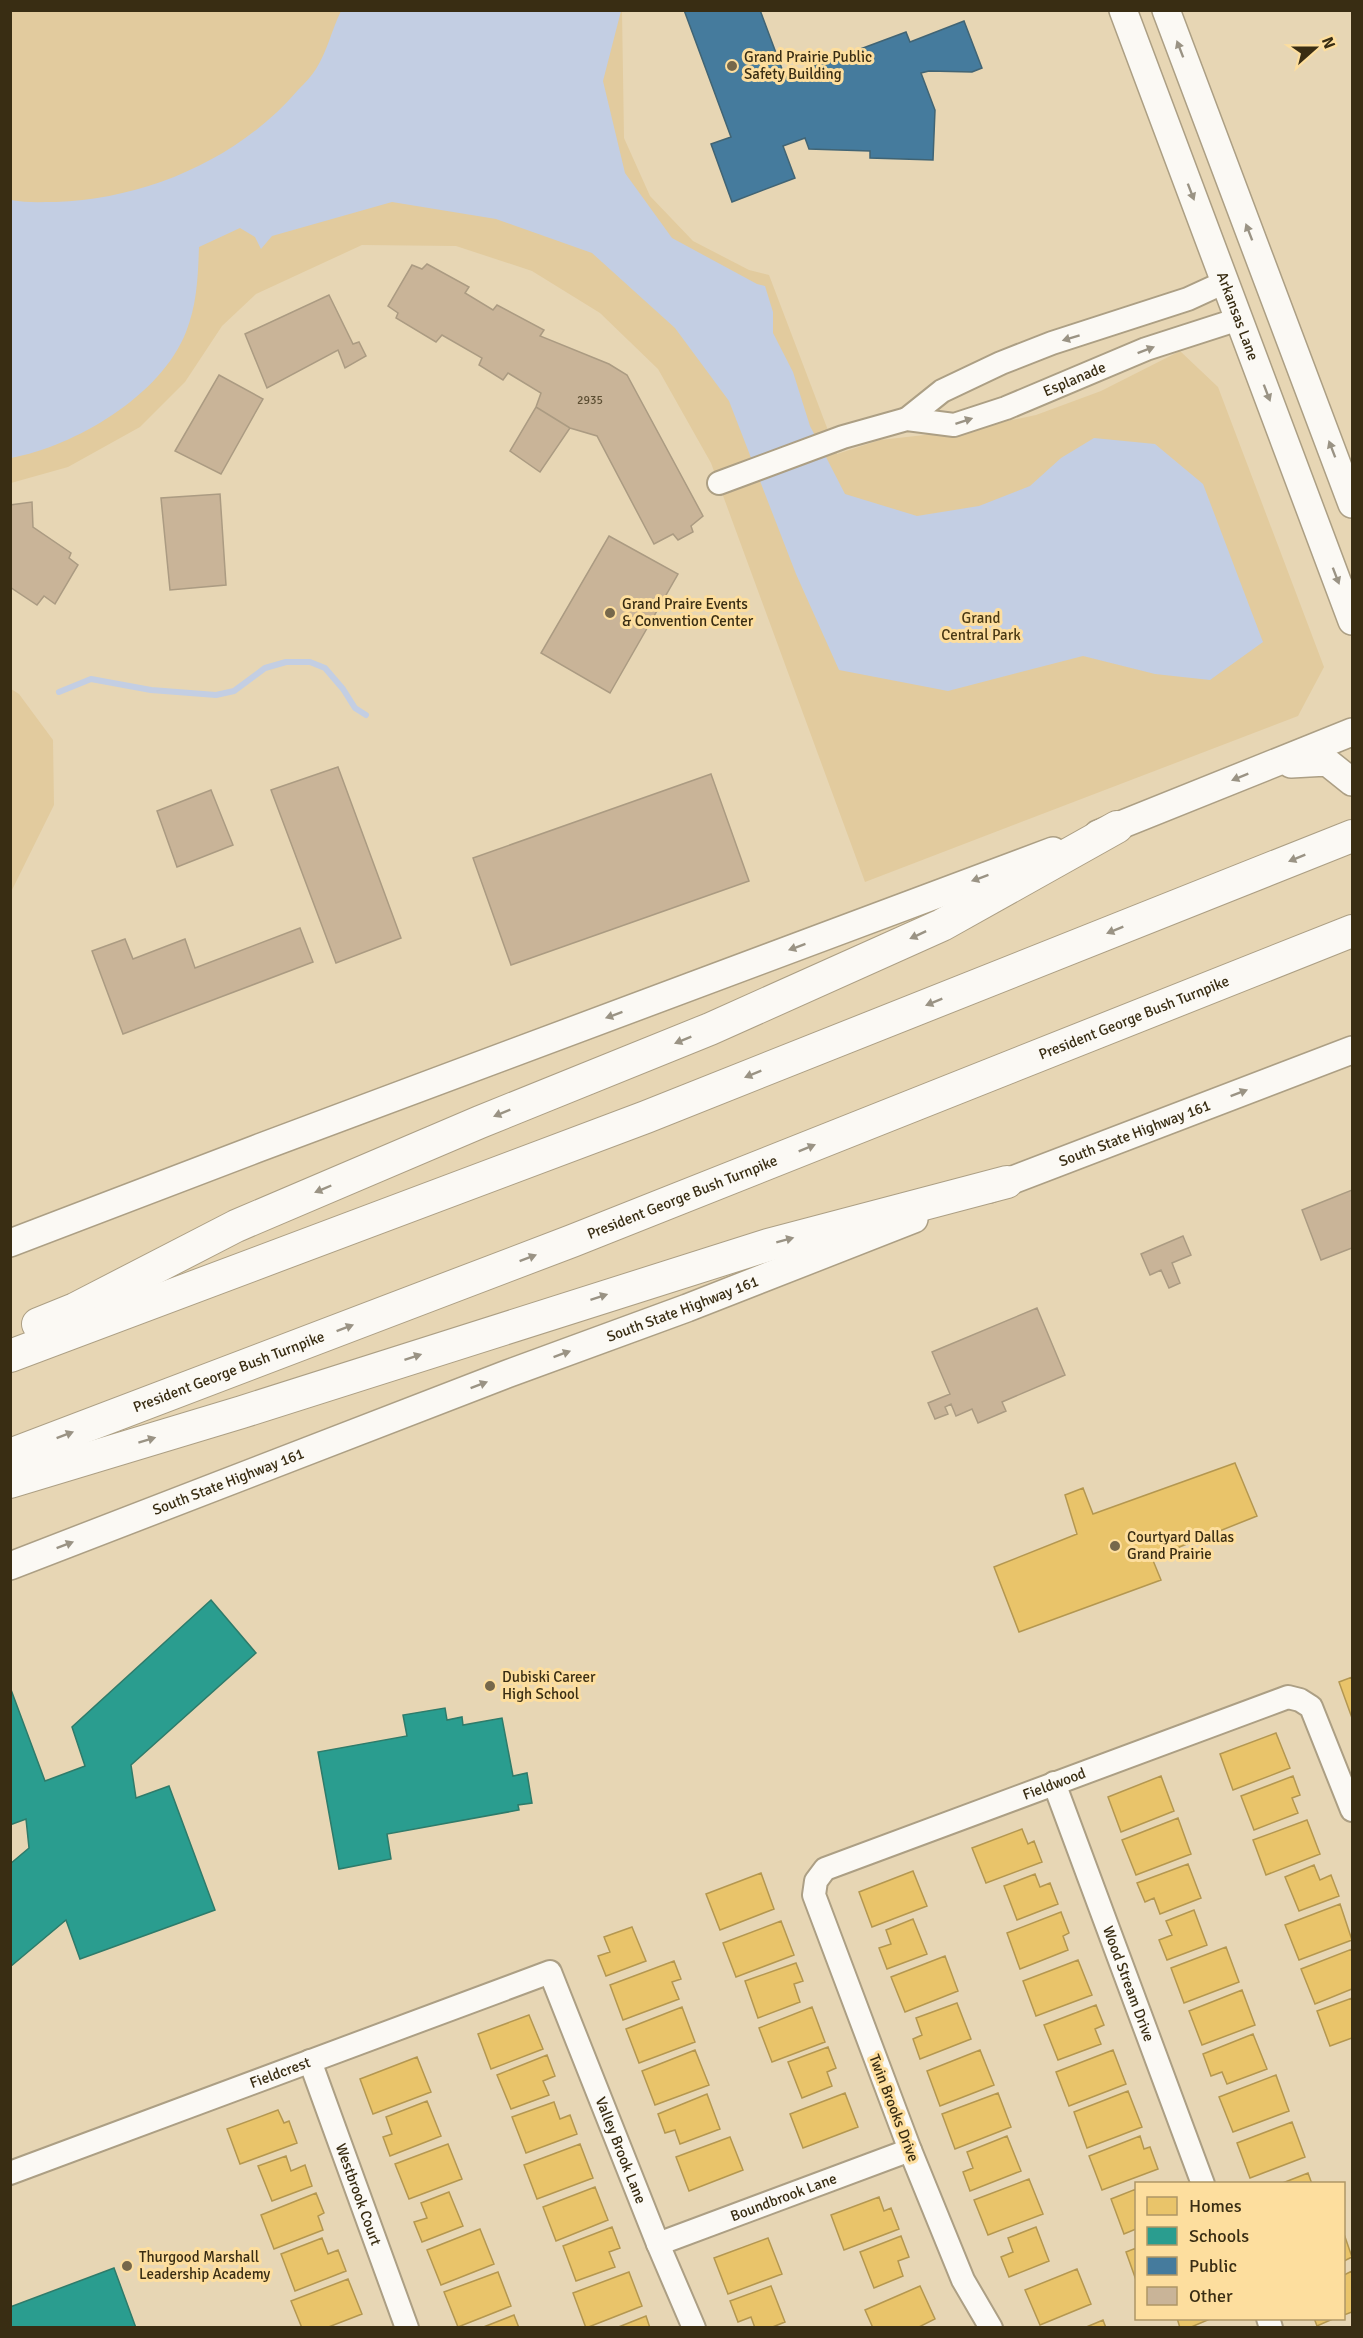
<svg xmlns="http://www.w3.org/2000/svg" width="1363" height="2338" viewBox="0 0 1363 2338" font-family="Signika,sans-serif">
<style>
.green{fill:#e2cb9e}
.water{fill:#c3cee3}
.homes{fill:#e9c46a;stroke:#b49750;stroke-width:1.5}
.schools{fill:#2a9d8f;stroke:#2e7b6a;stroke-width:1.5}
.public{fill:#457b9d;stroke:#416474;stroke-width:1.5}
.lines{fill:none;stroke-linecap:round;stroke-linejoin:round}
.stream{stroke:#c3cee3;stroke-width:6}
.building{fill:#c9b498;stroke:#ab9b82;stroke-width:1.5}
.minor-casing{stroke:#ac9f84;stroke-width:26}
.major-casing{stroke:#ac9f84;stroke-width:30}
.highway-casing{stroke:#ac9f84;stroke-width:34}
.minor{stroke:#fbf9f4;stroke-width:22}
.major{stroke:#fbf9f4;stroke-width:27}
.highway{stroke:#fbf9f4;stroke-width:32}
.oneway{fill:#9a9384}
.poi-dot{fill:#76684b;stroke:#fdde9e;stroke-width:2}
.labels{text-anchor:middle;stroke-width:6;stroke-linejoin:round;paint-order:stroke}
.number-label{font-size:12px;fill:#5d4f34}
.poi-label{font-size:15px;fill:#392d13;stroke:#fdde9e;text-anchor:start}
.street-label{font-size:15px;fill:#392d13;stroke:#fdde9e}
.park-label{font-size:15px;fill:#493813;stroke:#fdde9e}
</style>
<rect width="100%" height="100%" fill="#e7d6b4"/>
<path class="green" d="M11,11H622L624,138L650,196L693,241L749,270L769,275L837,454L880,440L960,431L1036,415L1101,391L1180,351L1218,387L1324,667L1298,716L865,882L711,463L658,369L600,313L532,271L456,246L362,245L256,294L222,326L185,382L140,427L68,467L11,483Z
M11,689L19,694L53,740L54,805L11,892Z"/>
<path class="water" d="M341,11H621L603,81L625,173L672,238L757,284L765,286L773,312V333L793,372L810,426L845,494L917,516L979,506L1030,486L1061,458L1094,438L1155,444L1203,484L1263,642L1210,680L1155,674L1083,656L948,691L839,670L796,574L729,401L675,328L592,253L496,219L392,202L272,236L261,249L255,237L240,228L199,247C198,276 197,305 186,332C161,396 75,446 11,458V200C26,203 40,202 56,202C146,199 239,159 298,90C304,84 311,77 316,69C327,52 332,29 341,11Z"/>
<path class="homes" d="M1235,1463L1257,1516L1152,1558L1161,1580L1019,1632L994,1567L1077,1534L1065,1495L1083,1488L1093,1514Z
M1352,1677V1718L1339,1682Z
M1276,1733L1290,1768L1233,1790L1220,1754Z
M1161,1776L1174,1811L1121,1832L1108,1797Z
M1293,1776L1300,1795L1292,1798L1298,1813L1254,1830L1241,1796Z
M1178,1818L1191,1854L1136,1875L1122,1840Z
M1307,1820L1320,1854L1266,1875L1253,1840Z
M1022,1829L1028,1844L1034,1841L1042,1862L986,1883L972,1848Z
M1188,1864L1201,1898L1160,1914L1154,1898L1145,1902L1137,1883Z
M1314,1865L1320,1880L1331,1875L1339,1896L1299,1911L1285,1877Z
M913,1871L927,1906L872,1927L859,1892Z
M761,1873L774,1909L720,1930L706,1894Z
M1035,1874L1040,1887L1050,1883L1058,1904L1017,1920L1004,1886Z
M1340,1904L1352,1940L1299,1960L1285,1925Z
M1194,1910L1207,1945L1167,1960L1159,1940L1172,1935L1166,1921Z
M1061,1912L1069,1933L1063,1936L1068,1950L1020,1969L1007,1933Z
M913,1919L927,1954L887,1969L879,1948L891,1944L886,1930Z
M781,1921L794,1955L736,1977L723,1943Z
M632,1927L646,1961L606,1976L598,1956L610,1952L604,1937Z
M1226,1947L1239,1982L1184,2003L1171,1968Z
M1352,1949V1989L1315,2004L1301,1969Z
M945,1956L958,1991L905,2012L891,1977Z
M1078,1960L1092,1995L1036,2016L1023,1981Z
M674,1961L681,1979L672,1982L679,1999L623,2020L610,1985Z
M796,1963L803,1981L794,1984L800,2002L758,2018L745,1981Z
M1242,1990L1255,2025L1202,2045L1189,2011Z
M1352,1998V2038L1330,2046L1317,2011Z
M957,2003L971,2039L920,2059L913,2039L922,2035L916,2018Z
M1096,2005L1104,2025L1095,2029L1101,2044L1058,2060L1044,2025Z
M682,2007L695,2042L639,2063L626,2029Z
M812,2007L825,2042L772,2062L759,2028Z
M529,2015L543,2049L491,2069L478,2034Z
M1253,2034L1267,2069L1227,2084L1222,2072L1211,2076L1203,2054Z
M828,2047L836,2068L827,2072L832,2086L802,2098L788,2062Z
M695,2050L709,2085L655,2105L642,2071Z
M980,2050L994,2085L940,2106L927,2071Z
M1113,2050L1126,2084L1069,2106L1056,2072Z
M547,2055L555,2076L543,2081L549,2095L511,2109L497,2075Z
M417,2057L431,2092L373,2114L360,2079Z
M1276,2075L1289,2111L1233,2132L1219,2097Z
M1128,2091L1142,2127L1087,2148L1074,2112Z
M845,2093L858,2127L803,2148L790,2114Z
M998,2093L1011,2127L955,2149L942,2114Z
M707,2094L720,2129L680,2144L675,2130L665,2133L658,2114Z
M427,2101L441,2136L390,2156L383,2137L392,2134L386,2117Z
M554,2102L560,2119L570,2115L577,2134L526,2153L512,2117Z
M278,2110L284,2123L289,2121L297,2143L240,2164L227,2129Z
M1292,2122L1305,2157L1250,2178L1237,2143Z
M1007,2136L1021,2171L970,2191L963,2172L973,2168L967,2152Z
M1140,2136L1144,2149L1150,2147L1158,2169L1102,2190L1089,2156Z
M730,2137L743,2170L689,2191L676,2157Z
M448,2144L462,2179L409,2199L395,2164Z
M580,2144L593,2178L537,2199L524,2165Z
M286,2156L291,2171L305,2165L312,2186L272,2201L258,2166Z
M1308,2173L1312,2184H1280Z
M1029,2179L1043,2214L988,2235L974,2200Z
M595,2187L608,2220L556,2241L543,2207Z
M1136,2189V2229L1124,2234L1111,2199Z
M449,2192L463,2226L422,2242L414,2222L427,2218L421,2203Z
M316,2193L324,2213L318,2216L323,2230L274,2249L261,2215Z
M879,2197L884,2211L891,2208L899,2229L844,2250L831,2215Z
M612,2227L620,2248L609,2252L615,2267L576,2281L563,2246Z
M1036,2227L1049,2261L1009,2277L1001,2257L1013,2252L1008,2238Z
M480,2229L494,2264L441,2285L427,2250Z
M1344,2234L1352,2257L1344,2261Z
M901,2236L909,2257L898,2261L903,2276L874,2288L860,2252Z
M322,2238L328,2254L338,2250L346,2271L295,2291L281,2254Z
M768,2238L782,2274L728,2294L714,2258Z
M1136,2248V2280L1126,2252Z
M1077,2269L1091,2304L1040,2325L1025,2290Z
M1352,2271V2312L1344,2315V2275Z
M498,2272L511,2306L458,2327L444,2292Z
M629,2272L642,2306L586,2328L573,2293Z
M348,2279L362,2314L326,2328H302L291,2301Z
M771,2286L785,2322L770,2328H755L751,2317L738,2322L730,2301Z
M920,2286L935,2319L917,2328H873L865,2310Z
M514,2315L519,2328H481Z
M646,2316L650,2328H616Z
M1177,2318H1210V2319L1189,2328H1180Z
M1314,2318H1335L1317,2326Z
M1103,2320L1106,2328H1084Z"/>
<path class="schools" d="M211,1600L256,1653L131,1765L136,1798L169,1786L215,1910L80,1959L66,1920L10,1967V1864L29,1848L26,1819L10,1825V1687L45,1781L85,1766L72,1727Z
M445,1708L447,1720L462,1717L463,1725L502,1718L513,1776L527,1773L532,1803L518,1805L519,1810L387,1834L391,1859L339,1869L318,1752L407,1736L403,1715Z
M114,2268L136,2328H10V2307Z"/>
<path class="public" d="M684,10H760L785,77L906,32L910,42L964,21L982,68L972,72L929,71L921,73L935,110L933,160L870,158V151L809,149L805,138L783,146L795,178L732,202L711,144L731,137Z"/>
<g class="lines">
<path class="stream" d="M59,692L91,679L151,690L216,695L234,691L265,668L286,662H310L325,668L343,689L355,708L366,715"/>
</g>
<path class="building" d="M427,264L469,287L465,293L493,310L497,305L544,330L540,336L609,364L627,375L703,516L691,526L693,532L678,540L673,534L654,544L597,436L570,428L536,407L541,393L508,373L503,380L479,365L482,358L442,335L436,342L396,318L398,313L388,306L412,265L422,269Z
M329,295L353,344L359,342L366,356L345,368L338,350L267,388L245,334Z
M219,375L263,399L221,474L175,451Z
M536,407L570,428L540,472L510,451Z
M220,494L226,585L170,590L161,498Z
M32,502L33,527L71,553L69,558L78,565L55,604L44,596L37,605L10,587V505Z
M609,536L678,574L610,693L541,653Z
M338,767L401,938L336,963L271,790Z
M711,774L749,881L511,965L473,858Z
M211,790L233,845L177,867L157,811Z
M300,928L313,962L123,1034L92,951L125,939L133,959L185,939L195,968Z
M1352,1190V1248L1321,1260L1302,1210Z
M1183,1236L1191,1255L1172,1263L1180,1283L1169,1288L1161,1270L1150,1275L1141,1254Z
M1037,1308L1065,1375L1002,1402L1006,1411L978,1423L972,1409L956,1416L951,1404L945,1407L948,1414L935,1419L928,1403L950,1394L932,1352Z"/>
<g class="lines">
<g class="minor-casing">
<g id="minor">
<path d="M907,419L942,391L1001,363L1052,343L1188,299L1225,282"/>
<path id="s1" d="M719,483L843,437L907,419L954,425L1006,408L1146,349L1239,319"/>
<path id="s2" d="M1054,1783L1203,2184"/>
<path id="s3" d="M310,2061L407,2328"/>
<path id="s4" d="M10,2173L550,1972L658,2244L694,2328"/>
<path id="s5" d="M658,2244L910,2150"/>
<path d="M1268,2318L1271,2328"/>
<path id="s6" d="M991,2328L963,2280L910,2150L814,1895L816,1881L825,1869L1288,1697L1300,1700L1311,1707L1352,1810"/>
</g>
</g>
<g class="major-casing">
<g id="major">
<path id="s7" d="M1123,10L1352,621"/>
<path d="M1166,10L1352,504"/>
<path d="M1291,764L1327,762L1352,782"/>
<path d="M1098,834L1352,732"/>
<path id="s8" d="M989,1189L1352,1050"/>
<path d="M10,1243L256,1149L1053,851"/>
<path id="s9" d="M10,1566L507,1374L687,1308L914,1219"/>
</g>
</g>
<g class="highway-casing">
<g id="highway">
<path d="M38,1324L75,1309L236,1226L480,1122L710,1029L942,925L1117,827"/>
<path d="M10,1356L646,1117L1352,836"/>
<path id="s10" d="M10,1455L572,1241L1352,931"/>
<path d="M10,1482L242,1412L768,1245L1007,1182"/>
</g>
</g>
<use href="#minor" class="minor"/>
<use href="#major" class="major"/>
<use href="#highway" class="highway"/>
</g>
<defs><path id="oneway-solid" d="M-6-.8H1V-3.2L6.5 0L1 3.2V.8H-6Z" transform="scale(1.5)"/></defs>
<g class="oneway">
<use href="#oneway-solid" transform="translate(1180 49) rotate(-111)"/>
<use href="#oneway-solid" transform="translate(1191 192) rotate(69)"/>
<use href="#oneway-solid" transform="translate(1249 232) rotate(-111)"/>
<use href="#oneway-solid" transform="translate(1071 338) rotate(163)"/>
<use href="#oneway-solid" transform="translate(1146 350) rotate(-21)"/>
<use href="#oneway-solid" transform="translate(1267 393) rotate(69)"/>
<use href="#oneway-solid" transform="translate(964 421) rotate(-18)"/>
<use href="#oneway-solid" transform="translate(1332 449) rotate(-111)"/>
<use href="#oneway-solid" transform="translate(1336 576) rotate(69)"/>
<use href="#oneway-solid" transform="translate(1240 777) rotate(158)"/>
<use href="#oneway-solid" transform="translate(1297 858) rotate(158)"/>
<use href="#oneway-solid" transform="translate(980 878) rotate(160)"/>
<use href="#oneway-solid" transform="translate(1115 930) rotate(158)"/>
<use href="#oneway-solid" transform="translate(918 935) rotate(155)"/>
<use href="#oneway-solid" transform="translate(797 947) rotate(160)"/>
<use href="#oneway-solid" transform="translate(934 1002) rotate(158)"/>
<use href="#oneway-solid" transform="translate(614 1015) rotate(160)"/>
<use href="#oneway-solid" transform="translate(683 1040) rotate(158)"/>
<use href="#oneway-solid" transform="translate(753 1074) rotate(158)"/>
<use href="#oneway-solid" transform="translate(1239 1093) rotate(-21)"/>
<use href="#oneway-solid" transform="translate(502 1113) rotate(158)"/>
<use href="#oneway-solid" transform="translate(807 1148) rotate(-22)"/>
<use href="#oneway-solid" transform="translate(323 1189) rotate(157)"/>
<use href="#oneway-solid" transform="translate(785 1240) rotate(-15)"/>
<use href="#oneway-solid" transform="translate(528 1258) rotate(-21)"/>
<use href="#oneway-solid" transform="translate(599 1297) rotate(-18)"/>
<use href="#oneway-solid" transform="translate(345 1328) rotate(-21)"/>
<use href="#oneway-solid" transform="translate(562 1354) rotate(-20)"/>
<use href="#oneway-solid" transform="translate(413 1357) rotate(-18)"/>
<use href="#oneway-solid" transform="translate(479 1385) rotate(-21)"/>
<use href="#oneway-solid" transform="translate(65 1435) rotate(-21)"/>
<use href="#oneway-solid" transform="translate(147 1440) rotate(-17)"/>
<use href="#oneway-solid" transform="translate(65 1545) rotate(-21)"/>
</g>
<g class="poi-dot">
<circle cx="732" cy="66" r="6"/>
<circle cx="610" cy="613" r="6"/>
<circle cx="1115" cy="1546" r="6"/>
<circle cx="490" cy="1686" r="6"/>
<circle cx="127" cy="2266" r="6"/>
</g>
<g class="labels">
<g class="number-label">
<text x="590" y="404">2935</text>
</g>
<g class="poi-label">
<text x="744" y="62">Grand Prairie Public<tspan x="744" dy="17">Safety Building</tspan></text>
<text x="622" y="609">Grand Praire Events<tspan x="622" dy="17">&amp; Convention Center</tspan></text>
<text x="1127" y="1542">Courtyard Dallas<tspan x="1127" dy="17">Grand Prairie</tspan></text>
<text x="502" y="1682">Dubiski Career<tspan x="502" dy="17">High School</tspan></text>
<text x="139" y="2262">Thurgood Marshall<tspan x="139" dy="17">Leadership Academy</tspan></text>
</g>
<g class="street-label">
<text dy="5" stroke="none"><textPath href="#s7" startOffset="327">Arkansas Lane</textPath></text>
<text dy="5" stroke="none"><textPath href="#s1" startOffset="375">Esplanade</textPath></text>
<text dy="5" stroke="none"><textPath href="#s10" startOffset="1206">President George Bush Turnpike</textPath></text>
<text dy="5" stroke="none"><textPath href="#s8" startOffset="156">South State Highway 161</textPath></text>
<text dy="5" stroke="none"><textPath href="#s10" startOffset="720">President George Bush Turnpike</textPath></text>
<text dy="5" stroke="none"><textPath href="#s9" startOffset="720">South State Highway 161</textPath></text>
<text dy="5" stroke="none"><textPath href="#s10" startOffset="234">President George Bush Turnpike</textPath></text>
<text dy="5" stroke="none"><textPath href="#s9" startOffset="234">South State Highway 161</textPath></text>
<text dy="5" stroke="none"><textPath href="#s6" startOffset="742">Fieldwood</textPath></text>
<text dy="5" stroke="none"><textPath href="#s2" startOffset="214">Wood Stream Drive</textPath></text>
<text dy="5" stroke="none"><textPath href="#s4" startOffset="288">Fieldcrest</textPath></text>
<text transform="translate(894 2108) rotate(69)" y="5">Twin Brooks Drive</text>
<text dy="5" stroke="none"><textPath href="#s4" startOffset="768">Valley Brook Lane</textPath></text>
<text dy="5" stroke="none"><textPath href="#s3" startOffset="142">Westbrook Court</textPath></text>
<text dy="5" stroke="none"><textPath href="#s5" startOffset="134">Boundbrook Lane</textPath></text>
</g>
<g class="park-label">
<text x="981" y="623">Grand<tspan x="981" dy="17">Central Park</tspan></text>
</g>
</g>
<rect width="1363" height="2338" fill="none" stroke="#392d13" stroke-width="24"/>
<rect x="1135" y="2182" width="210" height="138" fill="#fdde9e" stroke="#af9766" stroke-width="1.5"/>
<rect x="1147" y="2197" width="30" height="18" fill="#e9c46a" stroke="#af9766" stroke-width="1.5"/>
<text x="1189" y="2212" font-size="18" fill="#392d13">Homes</text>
<rect x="1147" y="2227" width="30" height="18" fill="#2a9d8f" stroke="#af9766" stroke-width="1.5"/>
<text x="1189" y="2242" font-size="18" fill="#392d13">Schools</text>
<rect x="1147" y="2257" width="30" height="18" fill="#457b9d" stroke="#af9766" stroke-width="1.5"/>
<text x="1189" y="2272" font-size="18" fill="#392d13">Public</text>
<rect x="1147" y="2287" width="30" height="18" fill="#c9b498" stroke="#af9766" stroke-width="1.5"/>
<text x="1189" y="2302" font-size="18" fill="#392d13">Other</text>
<g transform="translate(1315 48) rotate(69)" stroke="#fdde9e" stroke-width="4.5" paint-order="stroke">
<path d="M0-4.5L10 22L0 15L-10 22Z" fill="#392d13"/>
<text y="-9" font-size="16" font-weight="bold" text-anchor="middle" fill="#392d13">N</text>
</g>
</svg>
